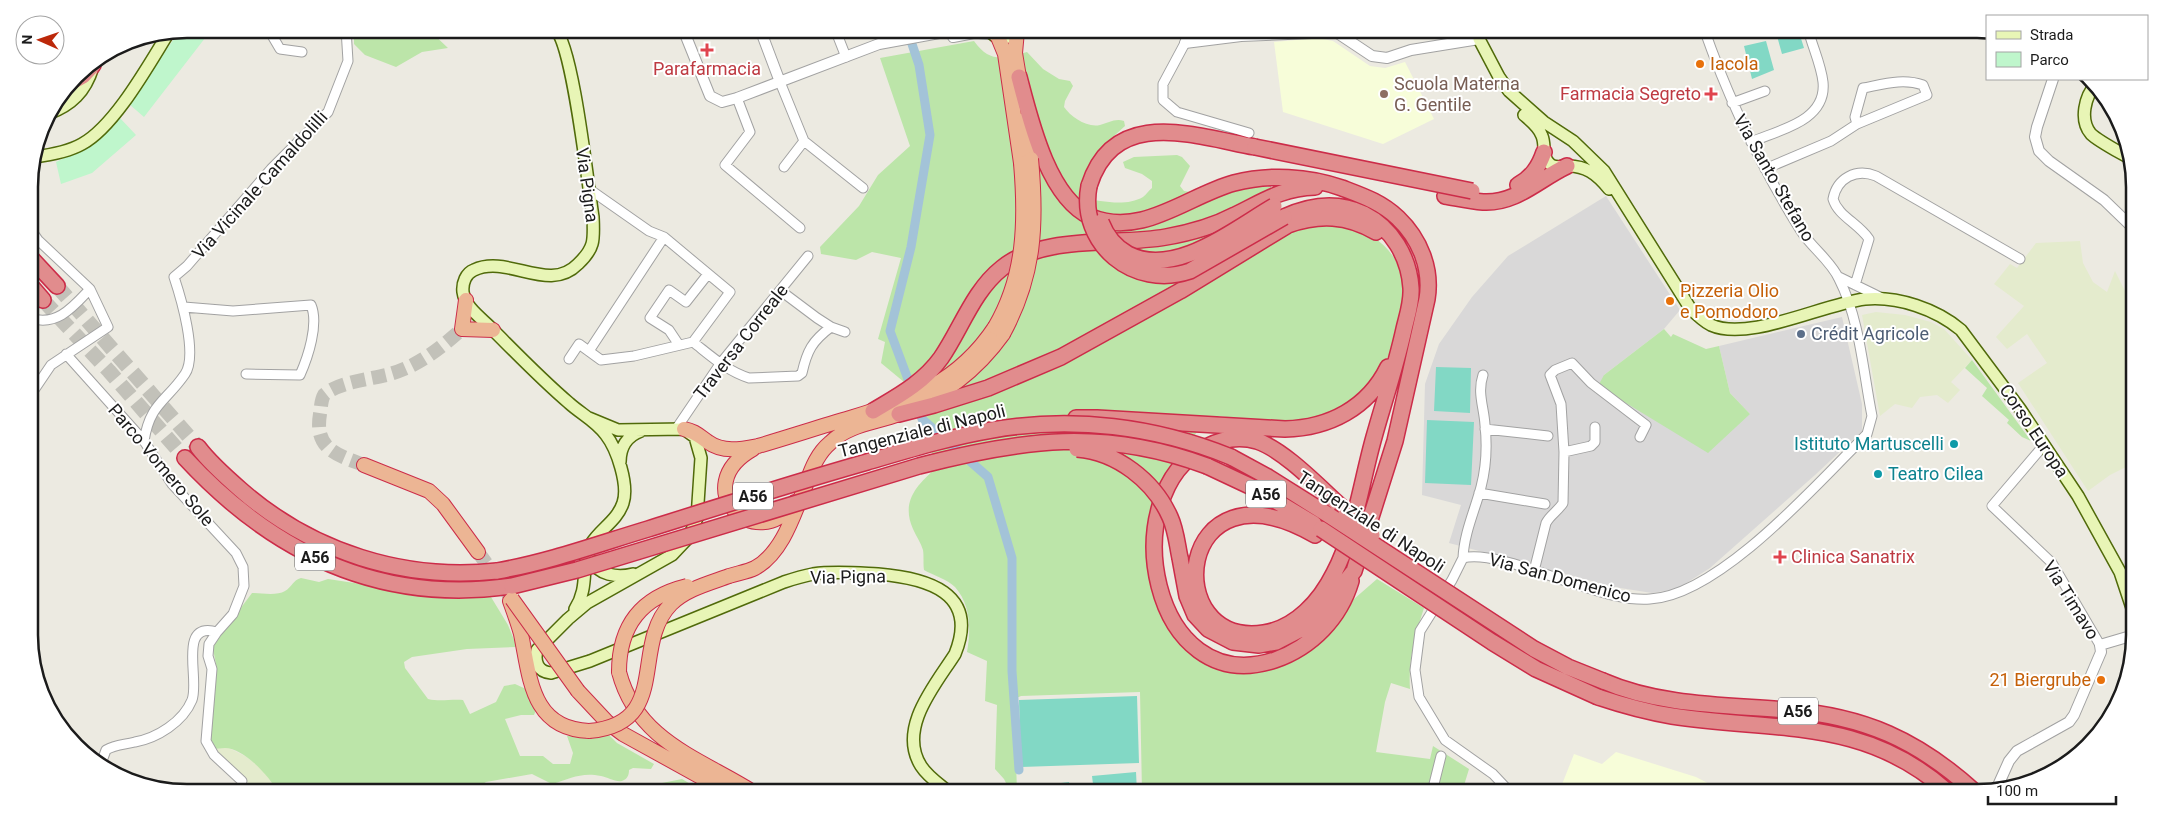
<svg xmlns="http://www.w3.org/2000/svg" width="2163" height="821" viewBox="0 0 2163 821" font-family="Roboto,sans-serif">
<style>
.residential{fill:#d9d8d8}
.education{fill:#f7fdd9}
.farmland{fill:#e4ebcd}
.grass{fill:#bce5a9}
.park{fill:#bff6cc}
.pitch{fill:#82d8c5}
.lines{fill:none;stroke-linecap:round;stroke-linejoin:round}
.canal{stroke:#a3c3d8;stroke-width:9}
.trunk-tunnel{stroke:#c2c1b9;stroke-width:14;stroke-dasharray:14 7;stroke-linecap:butt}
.motorway-tunnel{stroke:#c2c1b9;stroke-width:15;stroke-dasharray:15 8;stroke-linecap:butt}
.minor-casing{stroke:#a2a2a2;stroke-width:11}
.tertiary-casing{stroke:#a2a2a2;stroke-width:12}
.secondary-casing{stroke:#506a0a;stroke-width:14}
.trunk-casing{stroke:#cc2c49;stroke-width:16}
.motorway-casing{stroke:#cc2c49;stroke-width:18}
.minor{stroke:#fff;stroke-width:9}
.tertiary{stroke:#fff;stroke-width:10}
.secondary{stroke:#e8f5b6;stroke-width:11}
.trunk{stroke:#ecb594;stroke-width:14}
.motorway{stroke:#e18c8d;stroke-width:15}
.trunk-bridge-casing{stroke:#cc2c49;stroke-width:16;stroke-linecap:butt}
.motorway-bridge-casing{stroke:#cc2c49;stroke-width:18;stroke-linecap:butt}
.trunk-bridge{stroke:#ecb594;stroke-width:14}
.motorway-bridge{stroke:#e18c8d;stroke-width:15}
.health-dot{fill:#e0444e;stroke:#fff;stroke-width:2}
.food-dot{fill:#e8710a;stroke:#fff;stroke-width:2}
.education-dot{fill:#8d6e63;stroke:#fff;stroke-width:2}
.service-dot{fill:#5c6f8a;stroke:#fff;stroke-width:2}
.culture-dot{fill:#0f9aa8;stroke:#fff;stroke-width:2}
.labels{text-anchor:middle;stroke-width:4;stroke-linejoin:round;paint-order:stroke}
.shield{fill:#fff;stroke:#5f5f5f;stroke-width:1}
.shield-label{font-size:16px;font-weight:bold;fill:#1b1b1b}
.food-label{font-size:18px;fill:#c56008;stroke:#fff;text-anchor:start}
.health-label{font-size:18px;fill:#be3a42;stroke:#fff}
.education-label{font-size:18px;fill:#785e54;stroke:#fff;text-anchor:start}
.street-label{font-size:18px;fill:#1b1b1b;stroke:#fff}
.service-label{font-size:18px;fill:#4e5e75;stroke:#fff;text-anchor:start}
.culture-label{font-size:18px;fill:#0d838f;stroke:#fff;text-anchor:end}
.rim{fill:none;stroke:#1b1b1b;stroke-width:2.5}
</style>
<rect width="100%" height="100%" fill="#eceae1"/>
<path class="residential" d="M1606,196L1680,310L1664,329L1604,375L1750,414L1730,393L1719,346L1842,317L1862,404V431L1815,475L1710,568L1677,589L1652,593L1614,587L1449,543L1461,505L1422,495L1425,384L1439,344L1472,297L1508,256Z"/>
<path class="education" d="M1318,38L1333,41L1370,66L1385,68L1405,62L1434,119L1383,144L1283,112L1274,42Z
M1616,752L1696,777L1725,792H1559L1574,754L1602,764Z"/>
<path class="farmland" d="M2080,241L2083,263L2093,282L2107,292L2115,271L2133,307L2134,463L2110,475L2088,491L2018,383L2047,363L2027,334L2007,349L1996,337L2024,306L1994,284L2010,264L2017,268L2036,243Z
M1876,312L1905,315L1931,322L1944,329L1972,360L1951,382L1960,390L1948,403L1937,395L1920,397L1912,408L1895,404L1880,416L1862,315Z
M227,747L245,756L260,767L271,779L278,792H254L243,775L213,749Z"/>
<path class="grass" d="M354,29H428L448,48L422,52L396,67L365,55L354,44Z
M974,41C990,64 1005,58 1027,52L1043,69L1059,79L1070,81L1073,86L1065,101L1064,107C1071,117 1087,128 1100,125C1108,123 1115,118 1124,121L1125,126C1101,147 1086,165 1083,198C1101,201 1126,207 1143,197C1146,195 1149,190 1152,188V181L1142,174L1125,168L1123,162L1134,157L1177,155L1182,157L1190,166L1180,186L1184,191L1190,192L1203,201C1225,193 1247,184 1271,187L1282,237C1300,225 1322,221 1343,226C1374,232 1395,249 1404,280C1414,314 1381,381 1355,402C1350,407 1310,422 1302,423C1296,424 1289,422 1283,422C1262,421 1241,419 1219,416L1199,429L1171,470L1151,562L1199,654L1277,666L1377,579L1424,608C1415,635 1408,660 1410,689L1391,683L1385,702L1376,752L1430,759L1433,746L1469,769L1462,792H1142L1140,692L1021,696L1014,699L1017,792H990L1008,787L1004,779L995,769L997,705L985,701L987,661L967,652C971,630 971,605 955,587C948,580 933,575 924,570C923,564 924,556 923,550C921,543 916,536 913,529C901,502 916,486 935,469L925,416L904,382L881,363L885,342L878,339L901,258L872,252L856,260L821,254L820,247L859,206L878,175L910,146L880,58Z
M1664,329L1671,337L1673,334L1706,349L1719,346L1730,393L1750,414L1708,453L1598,386L1604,375Z
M1972,360L2031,441L2022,437L2007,423L2009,420L1982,396L1987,388L1965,368Z
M301,578L319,582L328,579L374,586L413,596L452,599L491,597L508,625L517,647L467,649L412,657L404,662L405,668L428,699C440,702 450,699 463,700L470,714L496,702L504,686L515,684L526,689L529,700L536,710L534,715H521L505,719L520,756H543L553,764H570L573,753L567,736L609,735L617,743L654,764L651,769L633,768L629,770C629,774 628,778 624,780C618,784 608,777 601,776C580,772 571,779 552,784L532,774L486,782L475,789L476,792H278C270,777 244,748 225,748C221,748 217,749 213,749L209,739L217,669L213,649L216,641L252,593C261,593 277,596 285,591C292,587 293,580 301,578Z
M682,779L704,792H685L666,788L662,783Z"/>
<path class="park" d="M187,29H212L144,117L129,104L180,30Z
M119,117L136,135L92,173L61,184L56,162L95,143Z"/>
<path class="pitch" d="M1775,29H1798L1804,48L1782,54Z
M1766,41L1774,70L1752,79L1744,46Z
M1436,367L1471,368L1470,413L1434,411Z
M1427,420L1474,422L1471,485L1425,483Z
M1137,696L1139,763L1021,767L1019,700Z
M1136,772L1137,792H1094L1092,776Z
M1069,782L1070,792H1022L1021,788Z"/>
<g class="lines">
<path class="canal" d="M907,29L919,65L930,135L911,247L890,331L912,390
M917,405L922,419L988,477L1012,558V671L1019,770"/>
<path class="trunk-tunnel" d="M364,465C337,455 314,449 320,414C321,408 321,400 324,395C338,382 372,379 390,374C418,366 441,348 462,329
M478,552L509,595"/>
<path class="motorway-tunnel" d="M57,286L198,447
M43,300L109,371L185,458"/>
<g class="minor-casing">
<path id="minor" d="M271,29L270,32L280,49L302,52
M835,29L846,57
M1185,43L1163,84V100L1177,112L1249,133
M780,82L804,141L863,188
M737,98L750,132L725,165L800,228
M1732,103L1765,91
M1751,142C1779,130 1827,121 1823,82C1821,64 1812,46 1808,29
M784,167L804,141
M1765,169L1831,141L1857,124L1927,95L1923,85C1903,78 1884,84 1863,88L1855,117L1857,124
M589,189L649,231L664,237L730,292L693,342
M29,191L36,157
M29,227L38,240L90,289L108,327L51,365L30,396
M1839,277L1882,298
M1855,285L1869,239C1858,223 1838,216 1833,199C1837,178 1856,168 1876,176L2020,259
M781,291L817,318L831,327
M184,307L233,311L311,305C319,324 308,357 300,375L246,374
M30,318C57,327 73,307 90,289
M679,345L669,330L650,318L669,290L686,302L708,274
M589,351L664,237
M66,354L144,441L172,484L236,553L243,567L244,586L233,614L217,632L209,644L208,656L212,669L206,741L214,755L242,781
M569,359L579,344L601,360L634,356L693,342C711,356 727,371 749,378L798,376L802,373C807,351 812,341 831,327L845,332
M676,429L720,364L808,256
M1485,429L1548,436
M144,441C150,403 166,402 185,374C198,355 181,298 174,277L187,266L271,169L328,112L348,61L346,29
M2044,445L1992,506L2052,563L2100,645
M1564,452L1561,404L1550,375L1555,370L1572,363L1591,383L1646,425L1640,437
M1479,493L1545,504
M1463,558C1464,533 1475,510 1481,487C1486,468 1487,444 1485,425C1484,407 1477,393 1483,375
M1534,571L1546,523C1550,515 1558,511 1563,503L1564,452L1591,446L1595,442V427
M102,761L106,750C116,744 124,745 135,742C157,738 183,722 192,700C200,679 177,621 217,632
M1432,792L1441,756
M1510,792L1493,774L1445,740L1419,697L1415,670L1420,631L1452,580L1463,558C1488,551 1543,574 1569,582C1595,590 1623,601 1650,599C1719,596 1819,482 1867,434L1872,416C1863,371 1860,320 1839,279C1831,261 1812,248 1801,231C1761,167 1729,100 1704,29"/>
</g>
<g class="tertiary-casing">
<path id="tertiary" d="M683,29L710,96L722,102L737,98L879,44L961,29
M760,29L780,82
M1191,29L1185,43L1241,36L1336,32L1372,56L1387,58L1411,50L1479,39
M953,37L974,33L992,34
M2053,79L2037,127L2035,137L2039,151L2049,161L2104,200L2133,228
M1996,790L2009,761L2017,751L2069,722L2074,715L2101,652L2100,645L2134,635"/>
</g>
<g class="secondary-casing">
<path id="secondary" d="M555,29C573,45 588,186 593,217C594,240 595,248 578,264C549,294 508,254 474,270C466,273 462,283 463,292C465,308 483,319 493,330C518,355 542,380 569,403C581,414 596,421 606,435C617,449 629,485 623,503C617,521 600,529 591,544C580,565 590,586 575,609
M988,29C996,41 1010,41 1018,29
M1479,39L1499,77L1509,91L1544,122L1573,141L1604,171L1690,308C1696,314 1703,321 1711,325C1749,342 1823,304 1865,299C1898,296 1936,309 1961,330L2020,409L2078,496L2120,572L2134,614
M2096,84C2085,96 2079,120 2091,134C2098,141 2121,153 2131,159
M48,114C72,105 85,92 93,67
M1524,115C1531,121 1539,127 1542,136C1546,145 1541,158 1551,165C1556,168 1560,167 1566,166C1585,165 1597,174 1609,189
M34,157C50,155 68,152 82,144C115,126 149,64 169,32
M589,418L618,430L684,429L695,437L701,458L697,518L689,537L672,555L587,603L568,619L537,650C534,662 538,672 551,673L590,661L784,582C793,579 803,576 813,574C834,571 857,573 878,574C926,578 980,592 955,654C936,684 897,728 921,766C928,777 939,784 949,792
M620,462C620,447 627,436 641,431
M591,560C598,575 617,578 633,574"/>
</g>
<g class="trunk-casing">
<path id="trunk" d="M1017,31L1015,53L1021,89
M998,37L1005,54L1021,163
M1025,120L1031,159
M466,300L462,329L493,330
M684,429C695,431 699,436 708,442C723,453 742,449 758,446C789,437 819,427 850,418C911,399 958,383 995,327
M753,449C686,487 756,557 795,502
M364,465L429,491L443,504L478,552
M729,576C738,573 747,572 755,568C784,552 795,510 807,482C812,467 818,453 830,443C849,424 876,423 899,414C942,397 976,372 1003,334
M510,601C514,612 518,623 521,634C530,677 531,729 589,731
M619,672C637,741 699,758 753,792
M578,691L607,722L623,734L728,792"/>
</g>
<g class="motorway-casing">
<path id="motorway" d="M1019,77C1030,119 1048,198 1091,217C1142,238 1187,196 1234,183C1269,174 1308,176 1342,188C1363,196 1381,202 1398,218C1420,239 1432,269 1427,299L1395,441L1354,571L1323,610L1301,629L1276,642L1259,645L1233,642L1208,629L1195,615L1187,596L1180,558
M72,82L83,76L93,65
M1518,185C1532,177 1539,167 1544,152
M1089,186C1114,106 1195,136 1255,147
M1445,196C1457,198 1470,201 1483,202C1516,204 1539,179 1567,166
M1284,217C1310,205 1337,201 1364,214C1392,228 1409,257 1411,288C1412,302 1407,316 1404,329C1396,366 1384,401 1374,437C1362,479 1354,536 1334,573C1320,601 1296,628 1264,633C1159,649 1174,454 1315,535
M30,257L57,286
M30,285L43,300
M873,411C898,396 923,383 941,358C961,329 973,291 1002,268C1043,234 1116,246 1166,237C1189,233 1214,226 1235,215C1264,201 1282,188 1315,187
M899,414L934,405L988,388L1061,357L1180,291L1288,225C1319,214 1347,215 1376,232
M1076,418H1097L1285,429C1329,428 1368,408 1388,367
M198,447C210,463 226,477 241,490C312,552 404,581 497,571
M1231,457L1268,477L1330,516
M185,458C273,553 381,605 512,586
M1207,466L1256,489L1314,524
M1346,511C1323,491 1285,450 1257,441C1239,436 1222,439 1206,447C1113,493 1151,701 1275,660C1312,647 1340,618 1351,581
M1603,681C1660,706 1726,705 1787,710C1864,716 1918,740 1975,792
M1598,697C1622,705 1647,712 1672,716C1775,732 1863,716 1948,792"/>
</g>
<use href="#minor" class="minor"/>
<use href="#tertiary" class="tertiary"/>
<use href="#secondary" class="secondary"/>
<use href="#trunk" class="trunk"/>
<use href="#motorway" class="motorway"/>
<g class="trunk-bridge-casing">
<path id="trunk-bridge" d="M995,327C1025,276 1026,221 1021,163
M1003,334C1035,275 1037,224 1031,159
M512,599L578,691
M619,672C619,625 642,597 687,586
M589,731C672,724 630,646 671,604C686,589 710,583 729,576"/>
</g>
<g class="motorway-bridge-casing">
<path id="motorway-bridge" d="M1255,147L1472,191
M1089,186C1078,244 1134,290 1190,271L1284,217
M1101,222C1106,235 1115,247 1128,254C1175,278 1234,229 1274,206
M1077,449C1117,452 1154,481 1170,517C1176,530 1177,544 1180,558
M1346,511L1372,535
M1330,516L1534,649L1568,667L1603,681
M1321,529L1492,642L1536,669L1598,697
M497,571C549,562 598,544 648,529C721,506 793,483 867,462C908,450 950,437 992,430C1073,416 1155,426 1231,457
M512,586L577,570L919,466C1022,439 1105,428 1207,466"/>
</g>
<use href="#trunk-bridge" class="trunk-bridge"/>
<use href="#motorway-bridge" class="motorway-bridge"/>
</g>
<g class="health-dot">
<path d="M704.5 42.5h5v5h5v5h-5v5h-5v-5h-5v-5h5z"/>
<path d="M1708.5 86.5h5v5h5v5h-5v5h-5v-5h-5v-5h5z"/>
<path d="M1777.5 549.5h5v5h5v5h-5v5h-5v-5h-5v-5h5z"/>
</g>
<g class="food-dot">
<circle cx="1700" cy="64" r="5"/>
<circle cx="1670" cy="301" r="5"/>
<circle cx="2101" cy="680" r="5"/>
</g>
<circle class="education-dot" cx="1384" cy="94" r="5"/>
<circle class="service-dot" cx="1801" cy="334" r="5"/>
<g class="culture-dot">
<circle cx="1954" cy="444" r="5"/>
<circle cx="1878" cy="474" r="5"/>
</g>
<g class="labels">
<g class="shield">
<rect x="1246" y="480.5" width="40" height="27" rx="4"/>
<rect x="733" y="482.5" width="40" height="27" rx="4"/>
<rect x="295" y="543.5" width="40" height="27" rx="4"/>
<rect x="1778" y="697.5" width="40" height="27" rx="4"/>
</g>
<g class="shield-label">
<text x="1266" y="500">A56</text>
<text x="753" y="502">A56</text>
<text x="315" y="563">A56</text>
<text x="1798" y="717">A56</text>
</g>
<g class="food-label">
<text x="1710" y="70">Iacola</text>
<text x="1680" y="297">Pizzeria Olio<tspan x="1680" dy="21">e Pomodoro</tspan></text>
<text x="2091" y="686" text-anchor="end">21 Biergrube</text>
</g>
<g class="health-label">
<text x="707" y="75">Parafarmacia</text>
<text x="1701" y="100" text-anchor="end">Farmacia Segreto</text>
<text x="1791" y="563" text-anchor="start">Clinica Sanatrix</text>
</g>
<g class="education-label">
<text x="1394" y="90">Scuola Materna<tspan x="1394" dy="21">G. Gentile</tspan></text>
</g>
<g class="street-label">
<text transform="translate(1774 178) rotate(60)" y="6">Via Santo Stefano</text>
<text transform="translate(260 185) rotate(-48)" y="6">Via Vicinale Camaldolilli</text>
<text transform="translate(587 185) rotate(82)" y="6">Via Pigna</text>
<text transform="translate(741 342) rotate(-52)" y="6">Traversa Correale</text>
<text transform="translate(922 431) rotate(-14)" y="6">Tangenziale di Napoli</text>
<text transform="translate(2034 431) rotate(56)" y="6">Corso Europa</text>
<text transform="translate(161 465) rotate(50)" y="6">Parco Vomero Sole</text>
<text transform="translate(1371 522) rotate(33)" y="6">Tangenziale di Napoli</text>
<text transform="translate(848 577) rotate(-1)" y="6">Via Pigna</text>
<text transform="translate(1560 578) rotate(15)" y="6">Via San Domenico</text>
<text transform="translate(2071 600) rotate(58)" y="6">Via Timavo</text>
</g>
<g class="service-label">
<text x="1811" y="340">Crédit Agricole</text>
</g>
<g class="culture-label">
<text x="1944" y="450">Istituto Martuscelli</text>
<text x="1888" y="480" text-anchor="start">Teatro Cilea</text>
</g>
</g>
<path d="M0 0H2163V821H0ZM187 38H1977A149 149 0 0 1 2126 187V635A149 149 0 0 1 1977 784H187A149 149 0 0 1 38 635V187A149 149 0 0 1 187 38Z" fill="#fff" fill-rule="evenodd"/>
<path class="rim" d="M187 38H1977A149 149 0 0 1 2126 187V635A149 149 0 0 1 1977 784H187A149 149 0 0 1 38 635V187A149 149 0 0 1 187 38Z"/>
<rect x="1986" y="15" width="162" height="65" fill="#ffffff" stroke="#a4a4a4"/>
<rect x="1996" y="31" width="25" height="8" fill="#e8f5b6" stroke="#a4a4a4"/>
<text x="2030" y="40" font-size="15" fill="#1b1b1b">Strada</text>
<rect x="1996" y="52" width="25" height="15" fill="#bff6cc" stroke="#a4a4a4"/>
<text x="2030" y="65" font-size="15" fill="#1b1b1b">Parco</text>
<g transform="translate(40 40) rotate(272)"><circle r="24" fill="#ffffff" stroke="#a4a4a4"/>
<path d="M0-4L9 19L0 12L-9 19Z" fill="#bc280a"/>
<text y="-8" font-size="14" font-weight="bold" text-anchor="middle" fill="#1b1b1b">N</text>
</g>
<path d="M1988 796v8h128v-8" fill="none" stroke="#1b1b1b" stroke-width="2.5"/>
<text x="1996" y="796" font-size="15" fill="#1b1b1b" stroke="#ffffff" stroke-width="4" paint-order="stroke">100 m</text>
</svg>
